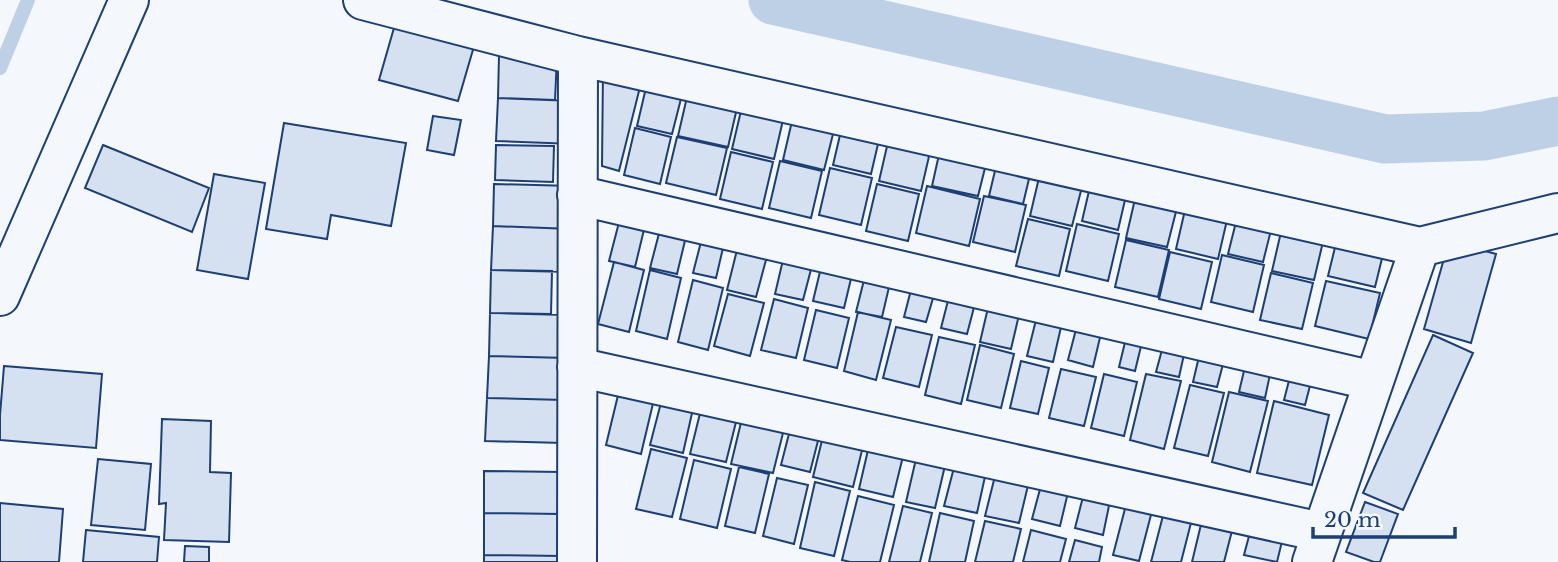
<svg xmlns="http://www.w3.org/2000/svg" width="1558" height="562" viewBox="0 0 1558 562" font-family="'Libre Baskerville',serif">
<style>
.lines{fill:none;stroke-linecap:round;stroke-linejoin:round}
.stream{stroke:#bed0e5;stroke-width:14}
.canal{stroke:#bed0e5;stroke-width:49}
.building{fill:#d5e0f0;stroke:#1d3f73;stroke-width:2}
.minor-casing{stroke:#1d3f73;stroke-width:42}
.minor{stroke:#f4f7fb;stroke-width:38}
</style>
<rect width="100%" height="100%" fill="#f4f7fb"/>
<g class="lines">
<path class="stream" d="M0,68L28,0"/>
<path class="canal" d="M773,0L1385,139L1484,136L1558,121"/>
</g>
<path class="building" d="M398,14L477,36L458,101L379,80Z
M499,55L557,57L555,100L498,98Z
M603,69L642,79L619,171L602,166Z
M649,75L685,83L672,134L637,126Z
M690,84L740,95L728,147L678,136Z
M498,98L575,101L574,144L496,141Z
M744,98L786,107L774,159L732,149Z
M795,108L837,118L824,170L783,160Z
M433,116L461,120L454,155L427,150Z
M844,118L882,127L871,174L833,165Z
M284,123L406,143L391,226L331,215L327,239L266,229Z
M635,128L671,137L660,184L624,175Z
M891,129L933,139L921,191L879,181Z
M677,137L727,148L716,195L666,183Z
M942,141L989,152L978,196L932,186Z
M103,145L209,188L192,232L85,188Z
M496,145L554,146L553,182L495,180Z
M731,152L773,162L762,209L720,199Z
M999,154L1033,162L1023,204L989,196Z
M780,161L822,171L811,218L769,208Z
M1042,165L1085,175L1072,226L1030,216Z
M830,168L872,178L861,225L819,215Z
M214,174L265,183L248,279L197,270Z
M1092,178L1128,187L1118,230L1082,221Z
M494,184L572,186L571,229L493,226Z
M877,184L919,194L908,241L866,231Z
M927,186L980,199L969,246L916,233Z
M1138,186L1180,196L1167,247L1126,238Z
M984,196L1026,205L1015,252L973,242Z
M1188,197L1230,207L1218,259L1176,249Z
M623,207L648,213L635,267L609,261Z
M1239,210L1274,218L1263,262L1228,254Z
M1028,219L1070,229L1059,276L1016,266Z
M1284,219L1326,229L1314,280L1272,271Z
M662,222L688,228L677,274L650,268Z
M1077,224L1119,234L1108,281L1066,271Z
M493,226L571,229L569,272L491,270Z
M704,230L726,235L716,278L693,273Z
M1339,231L1386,242L1375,287L1328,276Z
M740,238L770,245L756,297L727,290Z
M1126,240L1169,250L1158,297L1115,287Z
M1449,241L1496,254L1471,343L1424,329Z
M786,247L815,254L803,300L775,294Z
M1170,252L1212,262L1201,309L1159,299Z
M1222,255L1264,265L1253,312L1211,302Z
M823,259L854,266L844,308L813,301Z
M614,262L644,270L629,332L598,324Z
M868,264L893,270L882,317L856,312Z
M491,270L552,271L551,314L490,313Z
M650,270L681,278L667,339L636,331Z
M1271,273L1313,283L1302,329L1260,320Z
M693,280L723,288L708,350L678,342Z
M1326,281L1380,293L1369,339L1315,326Z
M913,282L936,288L926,322L904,317Z
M952,285L978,292L967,334L941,328Z
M728,294L764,303L750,356L714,346Z
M991,295L1022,302L1011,349L980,342Z
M774,299L808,308L796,358L761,350Z
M1039,308L1064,314L1053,362L1027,356Z
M816,310L849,318L837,368L804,360Z
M858,312L891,320L876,380L844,371Z
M490,313L568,315L567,358L489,356Z
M1079,318L1103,325L1093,367L1068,360Z
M896,327L932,335L919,387L883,378Z
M1127,334L1143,338L1135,371L1119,367Z
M1166,335L1187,341L1179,377L1156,372Z
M1433,335L1473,353L1403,510L1363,493Z
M939,337L975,345L961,404L925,395Z
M1202,344L1227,349L1217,387L1193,382Z
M980,345L1014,354L1001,408L967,400Z
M1248,354L1273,360L1265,398L1239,392Z
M489,356L567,358L564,400L487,398Z
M1021,361L1049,368L1038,414L1010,408Z
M4,366L102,374L96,448L0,440V415Z
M1061,369L1096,377L1084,426L1049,418Z
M1292,369L1313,374L1305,405L1284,400Z
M1104,374L1137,382L1124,436L1091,428Z
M1146,374L1181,381L1164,449L1130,440Z
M1190,385L1224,393L1208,456L1174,448Z
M620,387L655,395L641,454L606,445Z
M664,391L695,400L683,453L650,445Z
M1229,392L1268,401L1250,472L1212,462Z
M704,397L740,406L726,462L690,454Z
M487,398L564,400L563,443L485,441Z
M1274,401L1329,415L1312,485L1257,473Z
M745,406L787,417L773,473L731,464Z
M162,419L211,421L210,472L231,473L229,542L164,540L166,503L159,504Z
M792,422L821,429L810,472L781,465Z
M826,424L866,434L853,487L813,477Z
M871,437L906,444L893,497L859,489Z
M919,446L948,453L935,508L906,502Z
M651,449L687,458L672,517L636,509Z
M957,456L988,463L977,513L944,506Z
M98,459L151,464L145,530L91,525Z
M694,460L731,469L717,528L680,519Z
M998,464L1031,473L1019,523L985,516Z
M739,467L769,474L755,533L725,526Z
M484,471L562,472L561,514L484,513Z
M777,478L808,485L794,544L763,536Z
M1043,478L1070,484L1060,526L1032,519Z
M815,482L850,491L834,556L800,548Z
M1085,489L1111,496L1103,535L1075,528Z
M858,496L894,505L880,562H850L842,560Z
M1127,501L1153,507L1139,561L1113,555Z
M1365,502L1398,514L1380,562H1374L1346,552Z
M0,503L63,509L59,562H0Z
M903,506L932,513L920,562H889Z
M1165,508L1193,515L1181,562H1151Z
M1204,512L1235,519L1224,562H1192Z
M484,513L561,514V556L484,555Z
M940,513L974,521L965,562H929Z
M985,521L1021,529L1013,562H975Z
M1253,521L1285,529L1277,562L1244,555Z
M86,530L159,537L157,562H83Z
M1031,530L1066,539L1060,562H1023Z
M1075,540L1102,547L1099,562H1069Z
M185,546L209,547V562H184Z
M484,555L561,556V562H484Z"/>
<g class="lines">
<g class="minor-casing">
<path id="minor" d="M363,0L578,56L1420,247L1558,213
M577,195L1374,381
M0,296L129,0
M577,367L1321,532
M577,562L578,56
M1312,562L1420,247"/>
</g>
<use href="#minor" class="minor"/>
</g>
<path d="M1313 527v10h142v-10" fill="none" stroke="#1d3f73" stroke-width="3.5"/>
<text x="1324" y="527" font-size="21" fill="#1d3f73" stroke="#f4f7fb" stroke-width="5" paint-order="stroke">20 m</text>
</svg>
